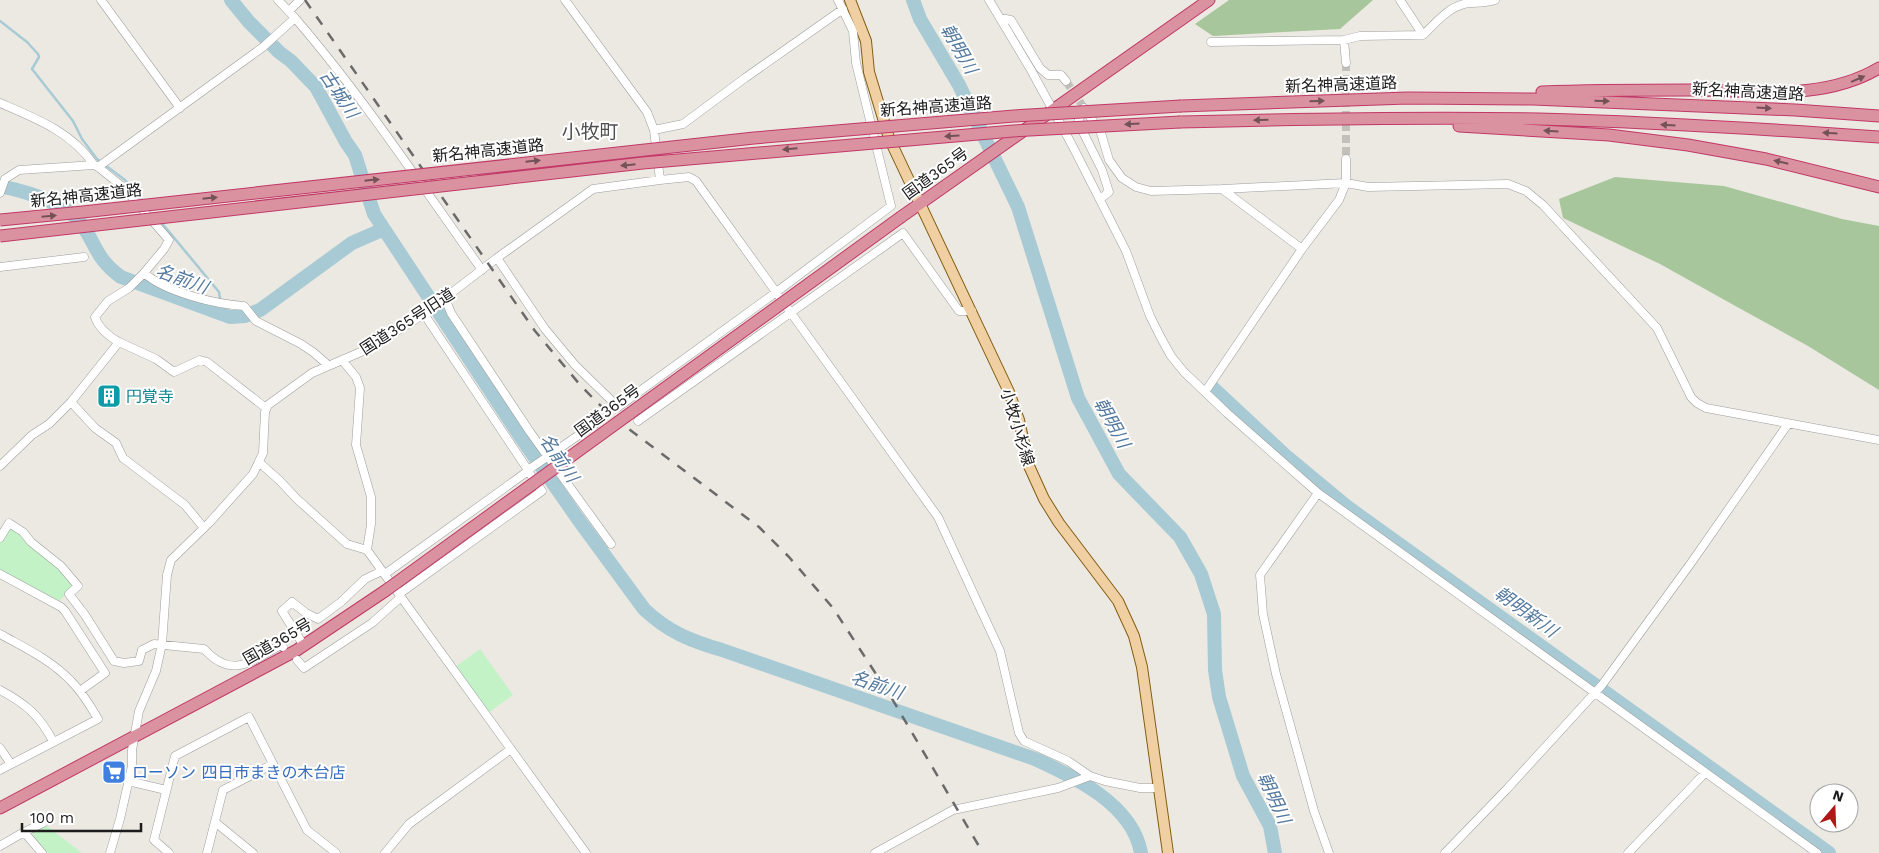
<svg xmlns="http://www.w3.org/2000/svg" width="1879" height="853" viewBox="0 0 1879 853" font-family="'Work Sans','Noto Sans JP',sans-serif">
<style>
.forest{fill:#a8c69c}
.park{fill:#c3f2c7}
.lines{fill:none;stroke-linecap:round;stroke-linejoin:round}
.stream{stroke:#a7cad5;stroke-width:2.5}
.river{stroke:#a7cad5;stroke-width:14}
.minor-tunnel{stroke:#c2c0ba;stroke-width:8;stroke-dasharray:8 4;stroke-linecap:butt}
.minor-casing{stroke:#9d9d9d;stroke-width:9}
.major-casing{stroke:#825d11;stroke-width:12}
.highway-casing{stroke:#c13867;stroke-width:13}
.minor{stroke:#fff;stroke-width:8}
.major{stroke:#f0cfa3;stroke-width:10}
.highway{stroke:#db92a0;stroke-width:11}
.rail{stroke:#6a6a6a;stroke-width:2.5;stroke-dasharray:10 10;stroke-linecap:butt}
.highway-bridge-casing{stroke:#c13867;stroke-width:13;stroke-linecap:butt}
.highway-bridge{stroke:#db92a0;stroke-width:11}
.oneway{fill:#725157}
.labels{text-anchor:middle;stroke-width:4;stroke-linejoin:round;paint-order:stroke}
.street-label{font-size:16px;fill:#1c1c1c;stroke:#fff}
.culture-label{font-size:16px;fill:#0d838f;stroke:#fff;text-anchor:start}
.shop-label{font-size:16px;fill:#366cbe;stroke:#fff;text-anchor:start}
.water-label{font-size:18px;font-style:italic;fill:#54799f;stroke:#fff}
.quarter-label{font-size:19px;fill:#4f4f4f;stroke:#fff}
</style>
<rect width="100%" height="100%" fill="#ece9e2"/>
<path class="forest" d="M1229,0H1373L1340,29L1213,36L1195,24Z
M1615,177L1724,186L1842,219L1879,226V390L1808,346L1739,308L1660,264L1563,218L1559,199Z"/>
<path class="park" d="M8,528H11C34,542 55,563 73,583V587L59,601L0,570V542Z
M480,649L513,695L488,713L455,667Z
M46,825L82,853H47L33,836V832Z"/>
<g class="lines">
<path class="stream" d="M0,21L27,42L38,54L39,57L32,69L73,121L82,139L97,159L125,180L143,201
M161,222L219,292L220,299
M214,312L216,307"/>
<path class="river" d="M231,0L249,22L279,52L291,61L316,87L346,142L355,155L374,214L520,436L578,519L644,609C668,632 691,641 722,650L1035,759C1075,777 1133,805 1141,853
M913,0L920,19L959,85L1018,207L1078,398L1119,474L1180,537L1201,574L1214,614L1215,670L1219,697L1243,776L1270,826L1275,853
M0,186C24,191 64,202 80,222C97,245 95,258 121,277L230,317L245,316L260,310L352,243L384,229
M1212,387L1287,457L1346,506L1829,853"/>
<path class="minor-tunnel" d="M1346,63V159
M1066,81L1084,108"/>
<g class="minor-casing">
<path id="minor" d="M101,0L180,108
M989,0L1031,70L1072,145L1126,251L1150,316L1160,336L1171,356L1184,372L1227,413L1318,493L1817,853
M1400,0L1423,35
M289,11L300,0
M295,18C363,97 421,185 482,270
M1000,18L1011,20L1040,68L1048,75H1061L1066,81
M1344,40L1346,63
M1211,42L1344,40L1360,36L1423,35C1435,24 1447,8 1464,4C1474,2 1483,4 1495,0
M0,103C35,118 72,132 94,165
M654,130L683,124L745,78L843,9
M98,167L263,47L295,18L278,0
M660,180L689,177L696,181L938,517L1000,651L1019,733L1024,741L1068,761L1090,776
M1222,189L1346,183L1368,187L1508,184L1526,191L1543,205L1657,328L1691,397L1697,403L1706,408L1879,440
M0,193L5,179L19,170L94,165L98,167L123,187L169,240L164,249L144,273L129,288L108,301L95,317C98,327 109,337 119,342L71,402L49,424L32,435L0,466
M1100,199L1109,192L1102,170L1078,122L1084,108L1101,133L1109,160L1122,178L1136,187L1151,191L1222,189L1302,249
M497,258L545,329L575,365L618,407L775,293L891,206L856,63L853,31L838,0
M0,267L84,257
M144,273C166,292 214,304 244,306L256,321L301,344L313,352L328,365
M445,298L451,313L530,432L611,544
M424,314L528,470
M119,342L156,359L174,372L200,360L207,362L266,408
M342,360L356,377L360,388L356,445L371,497V524L367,550
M1205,392L1302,249L1339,200L1346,183V159
M71,402L95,428L116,443L123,458L185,505L204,528
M638,421L903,233L959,311H972
M260,463L280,481L297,499L347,544L367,550L586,853
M1318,493L1260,575L1263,614L1276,674L1314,811L1329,853
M0,538L9,523L23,532L31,542L61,566L78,586L69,594L85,615L114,661L124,663L139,661L142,650L154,644L204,649C233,680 250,661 281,645L283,647
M0,574L61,607L65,611L105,673L80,691
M385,574L528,471V470L602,419
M399,594L542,491L528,471
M0,634C25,648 51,660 71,681C82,692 90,705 98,719L0,770
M304,646L282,611L292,602L306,613L318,619L341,602L365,579L382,571
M297,660L304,668L372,623L401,597
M0,690C26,704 39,715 53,741
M0,748L11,764
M128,781L166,790
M215,822L253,853
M24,832L43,823
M0,846L24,832L42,853
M110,853L120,819L132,766V750L139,711L156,671L162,644L167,575L171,560L209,523L253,474L263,453L265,412L268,405L312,373L370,348L424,314L497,258L593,189L660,180L654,130L647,112L565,0
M169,853L154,840L175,756L249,717L307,830L336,853
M207,853L223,790L273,764
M385,853L409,824L511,749
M875,853L953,810L1058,788L1090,776L1105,781L1140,788H1159
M1445,853L1506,790L1602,685L1691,563L1788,424
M1628,853L1705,773"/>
</g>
<g class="major-casing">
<path id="major" d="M850,0L866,41L869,72L889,138L1009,392L1019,420L1029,466L1044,499L1059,523L1118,601L1134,636L1142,667L1168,853"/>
</g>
<g class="highway-casing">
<path id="highway" d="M1542,92C1592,90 1641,90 1690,90C1754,90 1822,102 1879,68
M1181,106L1408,98L1533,99L1795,110L1879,116
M1180,122C1300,119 1420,117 1539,119C1653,122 1766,129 1879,137
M1459,126L1609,135L1688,145L1766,159L1879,187
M901,217L1209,0
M0,808L297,650L385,591"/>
</g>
<use href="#minor" class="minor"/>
<use href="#major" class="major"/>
<use href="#highway" class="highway"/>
<path class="rail" d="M305,0L535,331L581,386L609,414L759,527L789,557L833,608L891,697L983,853"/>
<g class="highway-bridge-casing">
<path id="highway-bridge" d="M0,220L83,212L754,138L1014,116L1181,106
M0,236L643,163L1013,131L1180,122
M385,591L901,217"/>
</g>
<use href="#highway-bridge" class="highway-bridge"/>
</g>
<defs><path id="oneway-solid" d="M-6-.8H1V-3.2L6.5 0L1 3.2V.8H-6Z" transform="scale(1.25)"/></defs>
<g class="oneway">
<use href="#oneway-solid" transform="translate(1858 79) rotate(-23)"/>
<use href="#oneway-solid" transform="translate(1317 101) rotate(-2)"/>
<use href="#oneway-solid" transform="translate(1602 101) rotate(2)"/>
<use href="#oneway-solid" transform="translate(1764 108) rotate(3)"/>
<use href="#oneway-solid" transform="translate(1261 120) rotate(179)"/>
<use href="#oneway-solid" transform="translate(1132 124) rotate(177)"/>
<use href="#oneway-solid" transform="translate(1668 125) rotate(-177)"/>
<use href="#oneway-solid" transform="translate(1551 131) rotate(-177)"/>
<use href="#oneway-solid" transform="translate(1830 133) rotate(-176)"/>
<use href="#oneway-solid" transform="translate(952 136) rotate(176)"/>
<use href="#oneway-solid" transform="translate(790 149) rotate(175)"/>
<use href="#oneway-solid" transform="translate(533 161) rotate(-6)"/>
<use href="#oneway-solid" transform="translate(1781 162) rotate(-167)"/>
<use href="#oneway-solid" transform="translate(628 165) rotate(174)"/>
<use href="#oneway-solid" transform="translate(372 180) rotate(-6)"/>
<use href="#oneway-solid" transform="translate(210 198) rotate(-6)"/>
<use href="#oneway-solid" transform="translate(49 216) rotate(-5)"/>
</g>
<defs>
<g id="building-square" transform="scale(1.25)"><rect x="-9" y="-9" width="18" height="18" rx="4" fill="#0f9aa8" stroke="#fff"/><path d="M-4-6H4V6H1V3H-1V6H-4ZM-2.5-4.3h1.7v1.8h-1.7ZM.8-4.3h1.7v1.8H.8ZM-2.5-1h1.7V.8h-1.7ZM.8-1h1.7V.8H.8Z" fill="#fff"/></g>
<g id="supermarket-square" transform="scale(1.25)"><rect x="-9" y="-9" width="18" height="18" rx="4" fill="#3f7fe0" stroke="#fff"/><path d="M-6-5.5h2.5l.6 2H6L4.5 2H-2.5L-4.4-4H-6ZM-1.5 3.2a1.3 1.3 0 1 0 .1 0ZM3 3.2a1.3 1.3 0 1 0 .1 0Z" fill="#fff"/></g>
</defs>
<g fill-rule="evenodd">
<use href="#building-square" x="109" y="396"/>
<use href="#supermarket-square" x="114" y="772"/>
</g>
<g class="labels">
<g class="street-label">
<text transform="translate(1341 84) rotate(-2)" y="6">新名神高速道路</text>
<text transform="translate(1748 91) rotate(3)" y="6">新名神高速道路</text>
<text transform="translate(936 106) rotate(-4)" y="6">新名神高速道路</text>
<text transform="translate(488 150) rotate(-6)" y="6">新名神高速道路</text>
<text transform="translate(935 173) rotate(-36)" y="6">国道365号</text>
<text transform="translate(86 195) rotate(-6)" y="6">新名神高速道路</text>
<text transform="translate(407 321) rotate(-33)" y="6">国道365号旧道</text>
<text transform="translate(607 410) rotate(-36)" y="6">国道365号</text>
<text transform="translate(1018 427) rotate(73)" y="6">小牧小杉線</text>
<text transform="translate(277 641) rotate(-30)" y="6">国道365号</text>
</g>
<g class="culture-label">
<text x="126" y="402">円覚寺</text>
</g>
<g class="shop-label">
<text x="132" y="778">ローソン 四日市まきの木台店</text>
</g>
<g class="water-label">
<text transform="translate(959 49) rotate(60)" y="6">朝明川</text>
<text transform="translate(339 94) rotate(56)" y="6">古城川</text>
<text transform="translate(182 279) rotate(20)" y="6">名前川</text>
<text transform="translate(1112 423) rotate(61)" y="6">朝明川</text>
<text transform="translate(559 458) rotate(56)" y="6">名前川</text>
<text transform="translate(1526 612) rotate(36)" y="6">朝明新川</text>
<text transform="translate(877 685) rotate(19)" y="6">名前川</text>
<text transform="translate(1274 798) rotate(65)" y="6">朝明川</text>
</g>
<g class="quarter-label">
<text x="590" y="138">小牧町</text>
</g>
</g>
<g transform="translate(1834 808) rotate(19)"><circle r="24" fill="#ffffff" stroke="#a4a4a4"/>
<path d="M0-4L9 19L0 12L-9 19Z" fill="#b01817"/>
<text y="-8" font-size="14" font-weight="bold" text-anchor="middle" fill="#1c1c1c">N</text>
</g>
<path d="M22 823v8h119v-8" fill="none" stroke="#1c1c1c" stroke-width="2.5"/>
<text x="30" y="823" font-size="15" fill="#1c1c1c" stroke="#ffffff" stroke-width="4" paint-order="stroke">100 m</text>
</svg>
